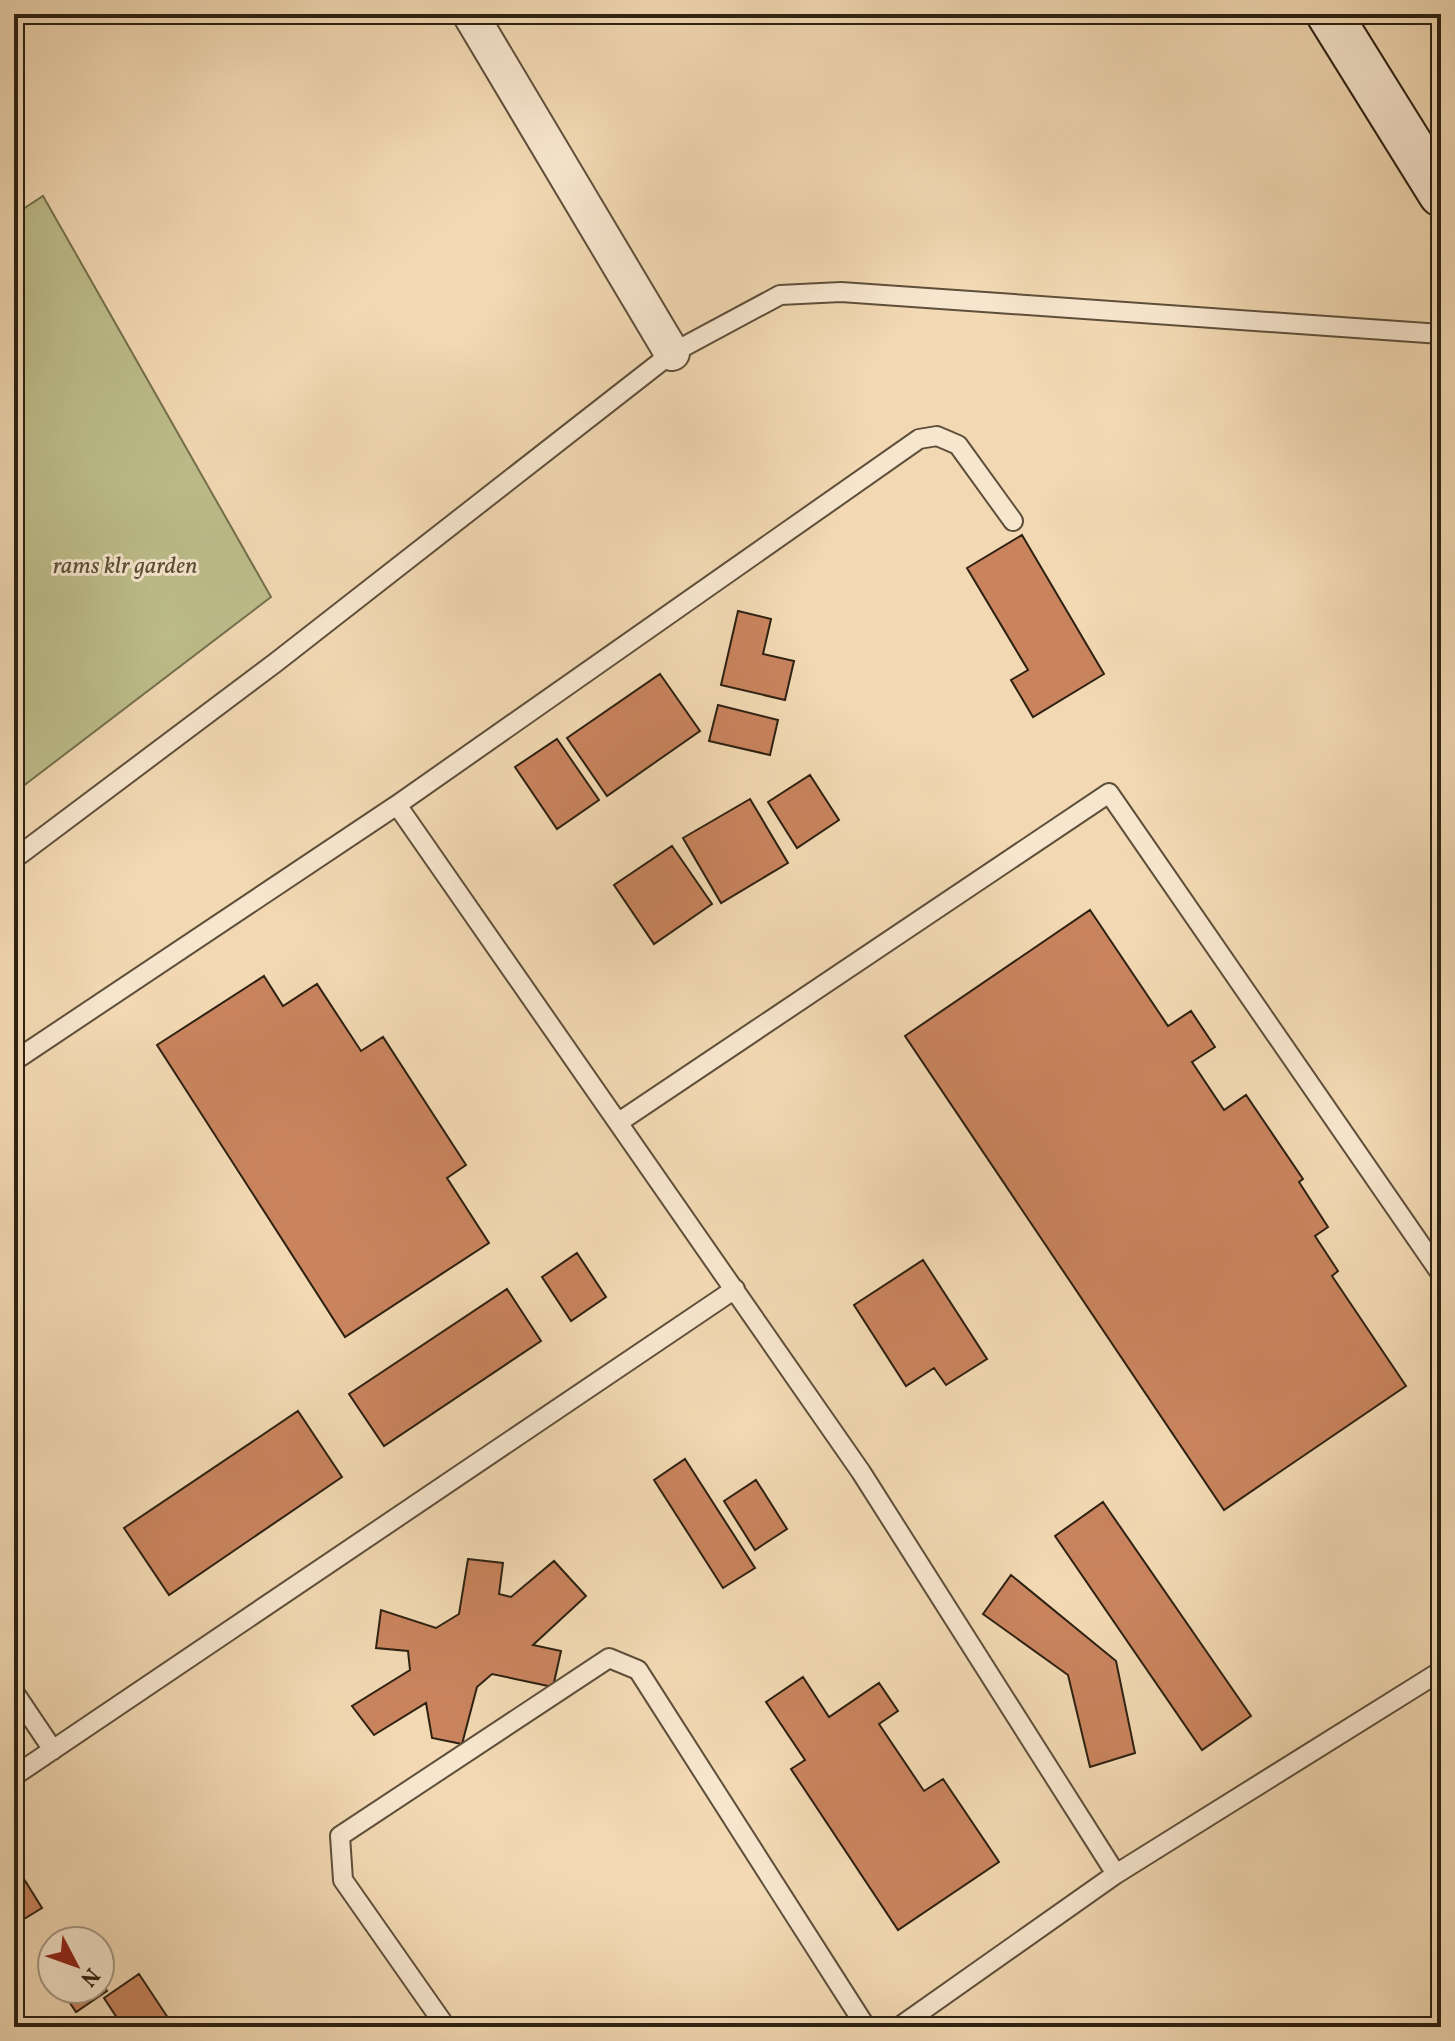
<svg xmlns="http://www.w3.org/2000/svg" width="1455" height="2041" viewBox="0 0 1455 2041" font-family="Vollkorn,serif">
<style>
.green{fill:#bdbe8b;stroke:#75704e;stroke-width:2}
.building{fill:#c9845e;stroke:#2d2111;stroke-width:2}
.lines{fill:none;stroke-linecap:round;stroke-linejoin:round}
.lane-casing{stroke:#5e4f3a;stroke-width:22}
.street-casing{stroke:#5e4f3a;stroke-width:38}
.secondary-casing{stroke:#2d2111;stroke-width:48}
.lane{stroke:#f7e6ce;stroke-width:18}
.street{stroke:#f7e6ce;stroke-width:34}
.secondary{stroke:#f7e6ce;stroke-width:44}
.labels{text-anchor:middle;stroke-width:6;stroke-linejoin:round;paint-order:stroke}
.park-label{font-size:24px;font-style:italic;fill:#585036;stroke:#f7e6ce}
</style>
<rect width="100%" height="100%" fill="#f2d9b3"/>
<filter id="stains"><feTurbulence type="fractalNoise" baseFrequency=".0025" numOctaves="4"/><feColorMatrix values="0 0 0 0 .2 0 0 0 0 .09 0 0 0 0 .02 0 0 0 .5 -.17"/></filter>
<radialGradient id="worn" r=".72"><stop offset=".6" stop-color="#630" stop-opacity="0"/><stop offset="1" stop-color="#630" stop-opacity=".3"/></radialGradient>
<path class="green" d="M43,196L271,597L14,793V215Z"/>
<path class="building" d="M1022,535L1104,674L1033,717L1011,680L1028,670L967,568Z
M738,611L771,619L763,654L794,661L785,700L721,685Z
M660,674L700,731L607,796L567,738Z
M718,705L778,720L770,755L709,741Z
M557,739L599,800L557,829L515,767Z
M810,775L839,820L797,848L768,802Z
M750,799L788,863L721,903L683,838Z
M672,846L712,904L654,944L614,885Z
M1090,910L1168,1026L1191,1011L1215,1047L1192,1062L1224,1110L1246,1095L1303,1179L1299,1182L1328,1227L1315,1236L1338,1271L1332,1276L1406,1386L1224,1510L905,1036Z
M264,976L283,1006L317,984L361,1051L383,1037L466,1165L447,1178L489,1243L345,1337L157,1045Z
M577,1253L606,1297L571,1321L542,1277Z
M923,1260L987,1359L946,1385L934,1368L906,1386L854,1305Z
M507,1289L541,1341L384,1446L349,1394Z
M298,1411L342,1477L169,1595L124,1528Z
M685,1459L755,1568L723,1588L654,1480Z
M756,1480L787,1529L755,1550L724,1501Z
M1103,1502L1251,1716L1202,1750L1055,1536Z
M468,1559L503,1563L499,1594L511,1597L554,1561L586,1596L533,1645L561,1651L553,1687L492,1674L477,1687L462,1744L432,1738L426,1703L374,1735L352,1706L410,1670L408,1651L376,1648L381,1610L436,1628L459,1614Z
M1011,1575L1116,1661L1135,1753L1090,1767L1068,1675L983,1614Z
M803,1677L829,1717L879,1683L898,1711L879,1724L924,1791L943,1779L999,1862L898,1930L791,1769L805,1760L766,1702Z
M14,1863L42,1908L14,1925Z
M139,1974L174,2027H123L104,1998Z
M100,1980L107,1991L76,2012L62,1991L100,1989Z"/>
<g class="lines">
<g class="lane-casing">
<path id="lane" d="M397,805L861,1472L1116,1874
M14,859L275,663L672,353L780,295L841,292L1441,334
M14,1061L397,805L919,439L937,436L958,445L1013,521
M619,1122L1109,793L1441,1274
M14,1692L53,1750
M14,1776L735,1289
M446,2027L343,1880L340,1836L609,1658L638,1670L866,2027
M899,2027L1116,1874L1441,1671"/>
</g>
<g class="street-casing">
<path id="street" d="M470,14L672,353"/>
</g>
<g class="secondary-casing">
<path id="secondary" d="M1329,14L1441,194"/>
</g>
<use href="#lane" class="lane"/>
<use href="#street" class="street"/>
<use href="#secondary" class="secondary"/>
</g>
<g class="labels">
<g class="park-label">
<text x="125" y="573">rams klr garden</text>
</g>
</g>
<rect width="1455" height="2041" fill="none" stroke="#f2d9b3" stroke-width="48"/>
<rect x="16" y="16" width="1423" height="2009" fill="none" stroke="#2d2111" stroke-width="4"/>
<rect x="24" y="24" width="1407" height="1993" fill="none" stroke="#2d2111" stroke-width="2"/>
<g transform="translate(76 1965) rotate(131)"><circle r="38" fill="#f7e6ce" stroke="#a69782" stroke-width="2"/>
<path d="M0-6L14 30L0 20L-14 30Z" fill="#8f2418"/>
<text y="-12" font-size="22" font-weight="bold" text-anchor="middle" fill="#2d2111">N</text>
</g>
<rect width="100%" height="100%" filter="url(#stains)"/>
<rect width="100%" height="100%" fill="url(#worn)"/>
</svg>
